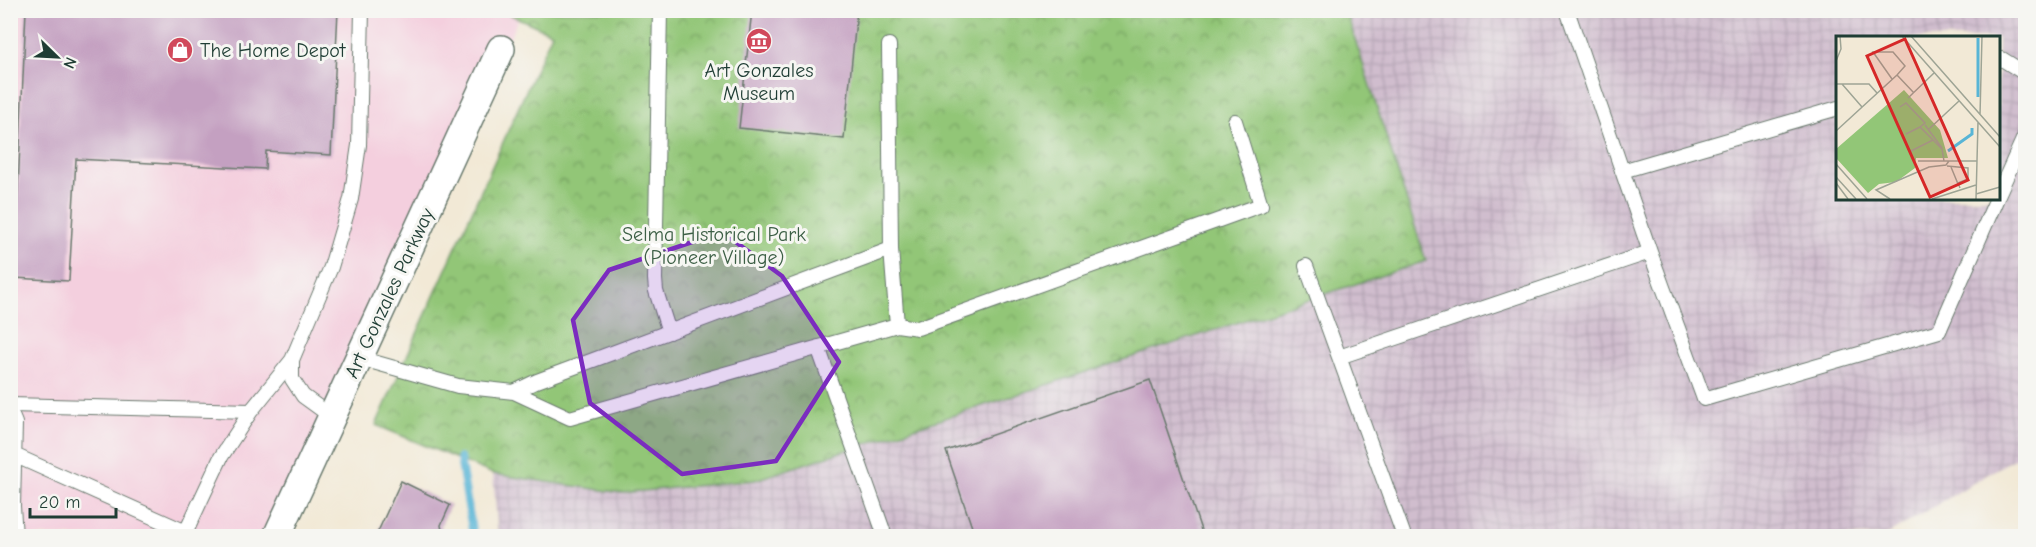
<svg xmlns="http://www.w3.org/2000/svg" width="2036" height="547" viewBox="0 0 2036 547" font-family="'Comic Neue',sans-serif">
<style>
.built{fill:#f4cfde}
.industrial{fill:url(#industrial-grid);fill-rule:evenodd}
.park{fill:url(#park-crowns);stroke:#588256;stroke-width:1.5}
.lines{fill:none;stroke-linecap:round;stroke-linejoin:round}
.stream{stroke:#58b5d6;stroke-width:8}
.building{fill:#c4a0c1}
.service-casing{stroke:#69796d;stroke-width:16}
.minor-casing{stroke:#69796d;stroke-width:30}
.service{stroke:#fff;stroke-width:14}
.minor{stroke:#fff;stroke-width:27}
.marked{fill:#7b2cbf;fill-opacity:0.2;stroke:#7b2cbf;stroke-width:4.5;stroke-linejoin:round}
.labels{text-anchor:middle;stroke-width:6;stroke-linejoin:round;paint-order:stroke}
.poi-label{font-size:20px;fill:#1f3d34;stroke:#f6f6f2;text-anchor:start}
.park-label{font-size:20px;fill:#3c5f45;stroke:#f6f6f2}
.street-label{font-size:20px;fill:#1f3d34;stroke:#f6f6f2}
.inset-river{fill:none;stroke:#58b5d6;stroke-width:3}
.inset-road{fill:none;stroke:#9ea495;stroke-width:1.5}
.view{fill:#d62828;fill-opacity:0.15;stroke:#d62828;stroke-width:3}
.inset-edge{fill:none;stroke:#1f3d34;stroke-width:3}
</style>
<defs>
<pattern id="industrial-grid" width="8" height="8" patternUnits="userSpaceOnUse" patternTransform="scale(1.5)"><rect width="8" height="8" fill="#d0bdce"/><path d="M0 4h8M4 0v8" fill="none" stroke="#b2a3b2"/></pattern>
<pattern id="park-crowns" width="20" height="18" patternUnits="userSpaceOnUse" patternTransform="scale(1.5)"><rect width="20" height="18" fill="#92c677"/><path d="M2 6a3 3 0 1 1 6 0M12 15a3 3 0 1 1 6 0" fill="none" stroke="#77a262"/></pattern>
</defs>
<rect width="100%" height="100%" fill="#f6f6f2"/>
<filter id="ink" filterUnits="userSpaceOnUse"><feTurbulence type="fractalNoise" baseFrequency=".0167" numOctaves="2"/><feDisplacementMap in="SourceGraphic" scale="12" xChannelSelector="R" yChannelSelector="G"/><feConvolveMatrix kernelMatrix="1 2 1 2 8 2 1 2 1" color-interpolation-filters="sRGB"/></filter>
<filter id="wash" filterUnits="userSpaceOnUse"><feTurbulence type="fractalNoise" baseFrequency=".008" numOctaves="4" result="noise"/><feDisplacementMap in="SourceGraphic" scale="24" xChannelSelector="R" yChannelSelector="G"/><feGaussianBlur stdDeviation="1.35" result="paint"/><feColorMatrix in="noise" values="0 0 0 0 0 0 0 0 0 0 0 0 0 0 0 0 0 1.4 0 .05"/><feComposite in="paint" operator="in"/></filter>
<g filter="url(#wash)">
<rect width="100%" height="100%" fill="#f2e9d6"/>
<path class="built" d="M500,10L518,19L400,286L288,536H11L10,11Z"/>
<path class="industrial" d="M1346,11H2025V452L1885,536H498L493,474L622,493L755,480L1426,261ZM1838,38H1998V198H1838Z"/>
<path class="park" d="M502,11H1346L1426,261L755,480L622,493L493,474L376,425L552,33Z"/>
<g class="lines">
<path class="stream" d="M460,458L473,536"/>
</g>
<g id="blocks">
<path class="building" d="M26,10H338L331,155L266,151L265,169L76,159L69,281L14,278Z
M752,10H857L844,139L739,128Z
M1150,380L1203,536H975L946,451Z
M401,481L450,505L441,525L443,536H376Z"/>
</g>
</g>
<g filter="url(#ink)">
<use href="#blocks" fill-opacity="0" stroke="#69796d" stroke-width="1.5"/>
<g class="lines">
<g class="service-casing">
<path id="service" d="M660,10L655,279L656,291L669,332
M1567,10L1650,252L1704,399L1939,331L1997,198
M1998,60L2002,59L2026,74
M1622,171L1838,108
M1998,195L2026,133
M891,249L897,325L918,328L1261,205L1235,121
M1306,266L1404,536
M818,347L885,536
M1339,357L1650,252
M359,358L458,386L514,392L537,381L891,249L889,45
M514,392L570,418L897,325
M10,405L251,411
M10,411L15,423L13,506L15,536
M332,417L303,396L292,379V360L331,267L351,199L359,145L362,10
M14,455L186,532
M184,536L221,457L251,411L292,360"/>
</g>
<g class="minor-casing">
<path id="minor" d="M277,536L501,49"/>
</g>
<use href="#service" class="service"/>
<use href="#minor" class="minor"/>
</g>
</g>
<path class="marked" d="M722,232L782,276L839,362L776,461L682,474L590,403L573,320L609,270Z"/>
<defs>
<g id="museum-disc" transform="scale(1.35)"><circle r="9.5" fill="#d1495b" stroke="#f6f6f2"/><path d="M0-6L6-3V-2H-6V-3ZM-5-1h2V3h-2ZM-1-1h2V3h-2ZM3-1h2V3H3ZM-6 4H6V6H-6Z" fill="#fff"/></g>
<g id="shop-disc" transform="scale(1.35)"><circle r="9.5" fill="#d1495b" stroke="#f6f6f2"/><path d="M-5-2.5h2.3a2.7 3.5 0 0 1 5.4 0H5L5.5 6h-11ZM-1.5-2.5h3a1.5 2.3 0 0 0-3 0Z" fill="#fff"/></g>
</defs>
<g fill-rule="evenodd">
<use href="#museum-disc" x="759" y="41"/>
<use href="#shop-disc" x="180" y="50"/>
</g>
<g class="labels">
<g class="poi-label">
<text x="200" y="57">The Home Depot</text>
<text x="759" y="77" text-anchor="middle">Art Gonzales<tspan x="759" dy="23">Museum</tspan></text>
</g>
<g class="park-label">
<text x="714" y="241">Selma Historical Park<tspan x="714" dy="23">(Pioneer Village)</tspan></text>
</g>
<g class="street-label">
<text transform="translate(389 293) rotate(-65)" y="7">Art Gonzales Parkway</text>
</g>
</g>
<g transform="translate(1836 36)">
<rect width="164" height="164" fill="#f2e9d6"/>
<path d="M68,54L104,94L112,122H80L79,132L60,146L43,148L32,157L0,122V113Z" fill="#92c677"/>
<path class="inset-river" d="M142,2V61M112,115L136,98V92"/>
<path class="inset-road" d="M66,0L164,111M75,0L164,101M0,25L5,13L4,0M61,39L78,57M0,48H33L41,57M6,48L26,71M72,62L98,37M64,71L70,67L89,87L84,91M144,79L146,0M89,89L106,112M93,93L123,65M0,95L61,39L69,30L57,16H37L56,43M70,98L84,91L106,113L108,125M75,115L97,104M82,125H141M0,128L31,163M111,130L132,132V143L122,147L124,152M115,131L122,148M0,141L20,163M0,147L12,163M140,158L164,151M54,163L40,154L93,131L110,129L113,125M96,163L140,149M140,163L142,86"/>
<path class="view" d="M69,3L132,144L94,161L31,20Z"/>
<rect width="164" height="164" class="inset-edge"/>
</g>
<rect width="2036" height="547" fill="none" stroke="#f6f6f2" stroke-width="36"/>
<g transform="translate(57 57) rotate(114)" stroke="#f6f6f2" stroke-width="4.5" paint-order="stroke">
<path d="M0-4.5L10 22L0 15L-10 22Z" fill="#1f3d34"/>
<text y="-9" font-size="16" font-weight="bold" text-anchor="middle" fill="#1f3d34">N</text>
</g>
<path d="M30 508v9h86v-9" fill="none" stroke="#1f3d34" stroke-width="3"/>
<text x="39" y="508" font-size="18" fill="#1f3d34" stroke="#f6f6f2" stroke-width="4.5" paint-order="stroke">20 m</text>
</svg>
